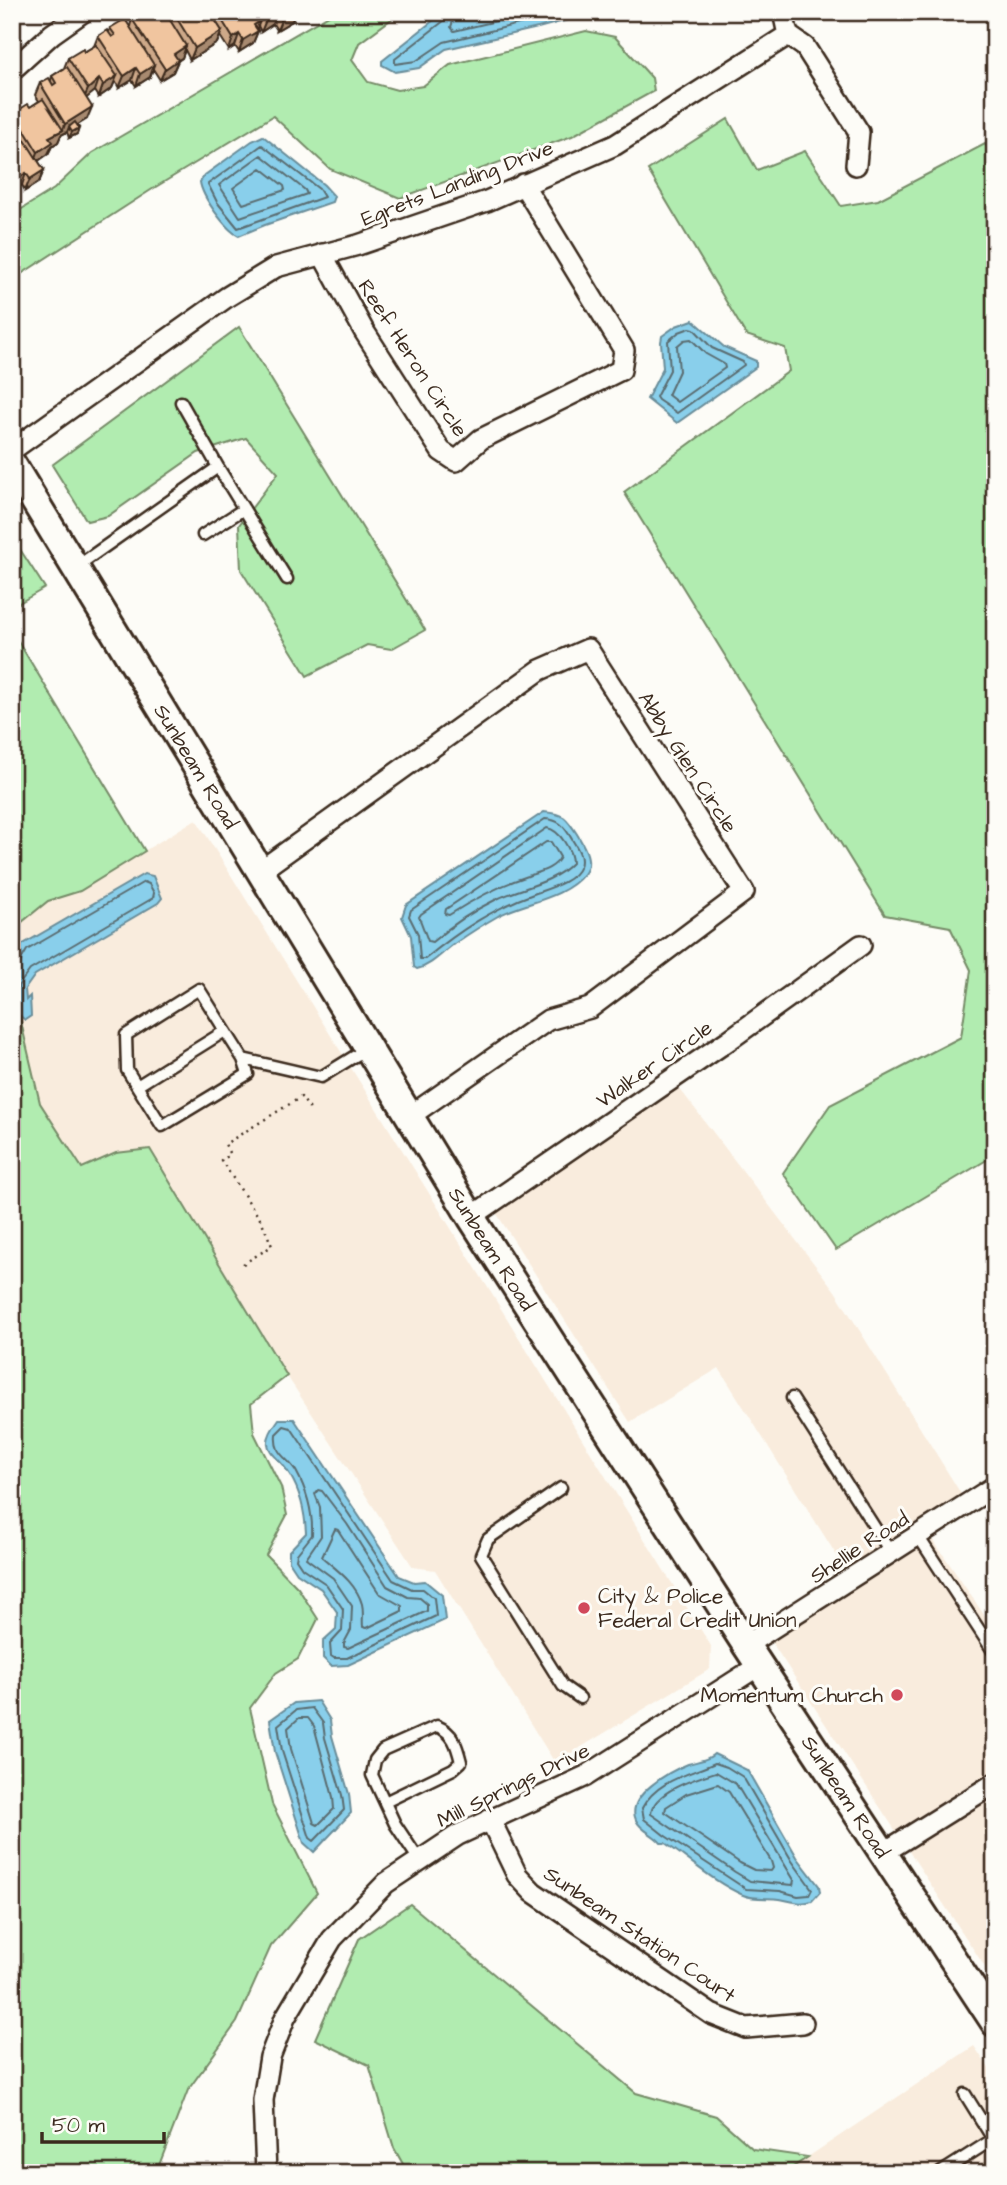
<svg xmlns="http://www.w3.org/2000/svg" width="1007" height="2185" viewBox="0 0 1007 2185" font-family="'Architects Daughter',sans-serif">
<style>
.built{fill:#f9ecdd}
.green{fill:#b1ecb0;stroke:#768b67;stroke-width:2}
.water{fill:#89cfeb;stroke:#6a8d99;stroke-width:2}
.lines{fill:none;stroke-linecap:round;stroke-linejoin:round}
.shore{stroke:#5a6c70;stroke-width:2}
.lane-casing{stroke:#3b2a1e;stroke-width:15}
.street-casing{stroke:#3b2a1e;stroke-width:24}
.secondary-casing{stroke:#3b2a1e;stroke-width:32}
.path{stroke:#3b2a1e;stroke-width:2.5;stroke-dasharray:2 5;stroke-linecap:butt}
.lane{stroke:#fdfcf7;stroke-width:10}
.street{stroke:#fdfcf7;stroke-width:19}
.secondary{stroke:#fdfcf7;stroke-width:26}
.wall{fill:#cea989;stroke:#3b2a1e;stroke-width:2}
.shaded-wall{fill:#a88a6f;stroke:#3b2a1e;stroke-width:2}
.building{fill:#f0c59f;stroke:#3b2a1e;stroke-width:2}
.poi-dot{fill:#d1495b;stroke:#fdfcf7;stroke-width:2.5}
.labels{text-anchor:middle;stroke-width:6;stroke-linejoin:round;paint-order:stroke}
.street-label{font-size:21px;fill:#3b2a1e;stroke:#fdfcf7}
.poi-label{font-size:21px;fill:#3b2a1e;stroke:#fdfcf7;text-anchor:start}
</style>
<rect width="100%" height="100%" fill="#fdfcf7"/>
<filter id="ink" filterUnits="userSpaceOnUse"><feTurbulence type="fractalNoise" baseFrequency=".0143" numOctaves="2"/><feDisplacementMap in="SourceGraphic" scale="14" xChannelSelector="R" yChannelSelector="G"/><feConvolveMatrix kernelMatrix="1 2 1 2 8 2 1 2 1" color-interpolation-filters="sRGB"/></filter>
<g filter="url(#ink)">
<path class="built" d="M196,819L711,1646L710,1669L555,1763L435,1570L413,1567L287,1376L150,1149L116,1153L82,1169L40,1103L20,1018L12,1013V934L16,927L48,901L80,891Z
M666,1071L835,1291L963,1497L923,1525L995,1631V1965L987,1970L761,1626L847,1572L719,1368L630,1422L486,1197Z
M974,2046L995,2077V2173H784Z"/>
<path class="green" d="M334,12H401L359,43L352,60L368,82L397,90L423,86L450,65L586,31L615,37L652,78L654,91L572,136L400,198L330,169L273,116L154,188L12,280V215L54,189L92,153Z
M728,119L757,170L805,151L841,206L878,200L985,144L995,158V1155L836,1250L783,1173L830,1105L961,1037L971,970L950,927L885,915L624,492L789,371L785,348L746,335L648,170Z
M239,327L425,630L391,649L367,645L307,676L241,570L239,525L278,473L246,438L198,453L108,516L87,521L52,465Z
M12,537L45,588L12,607Z
M12,631L145,851L80,891L48,901L16,927L12,934Z
M12,1013L20,1018L40,1103L82,1168L116,1153L150,1149L287,1376L251,1404L254,1433L281,1487L287,1515L266,1555L298,1588L318,1619L298,1659L276,1673L250,1708L272,1804L317,1893L271,1946L237,2022L188,2090L156,2173H12Z
M410,1904L636,2093L716,2116L753,2149L808,2157L784,2173H408L394,2148L369,2065L315,2039L359,1939Z"/>
<path class="water" d="M444,12H587L575,18L538,28L446,49L419,68L395,72L382,65V61Z
M263,136L324,185L334,196L332,202L265,225L239,236C226,230 202,197 200,182L205,175L252,141Z
M693,320L724,347L756,361V367L677,423L647,399L663,368L661,342L662,336L676,326Z
M544,812C564,814 566,817 577,834C584,846 594,861 584,874C564,899 525,902 498,916C484,924 470,933 457,942C443,951 433,965 417,969L414,967L411,936L402,917L406,905Z
M144,874L153,876L162,898L158,903L35,975L25,989L26,1000L30,996L31,1016L25,1020L12,1009V964L20,946Z
M279,1419H294L399,1576L414,1582L425,1581L442,1595L445,1620L348,1665L331,1666L323,1658V1641L336,1629L337,1612L321,1589L297,1573L289,1561V1551L306,1533C305,1512 301,1493 290,1475C275,1450 255,1451 279,1419Z
M318,1701L330,1720L332,1736L349,1794L351,1813L314,1852L304,1843L275,1752L270,1720L294,1703Z
M714,1754L747,1770L797,1857L819,1886L820,1892L812,1901C800,1905 792,1901 780,1899C768,1897 755,1900 743,1895C715,1883 690,1860 665,1843H661C654,1834 641,1831 636,1820C625,1796 670,1771 688,1764C697,1761 707,1761 714,1754Z"/>
<g class="lines">
<path class="shore" d="M447,12L445,20L395,59V64L416,61L444,42L569,12
M456,12L451,27L454,31L535,12
M262,145L319,189L324,197L238,228L217,202L208,184Z
M261,155L305,190L307,194L240,217L219,185Z
M261,168L284,186L285,190L243,204L233,188Z
M690,328L694,329L712,348L743,362L744,365L677,413L658,400L656,397L670,370L668,341L679,332Z
M691,339L706,354L724,364L725,368L677,402L668,395L679,371L677,346L684,340Z
M545,819C559,820 563,825 570,836C575,845 584,855 580,866C574,882 550,888 536,893C493,908 459,931 425,959H420L418,934L409,916L411,910Z
M547,828C560,830 572,851 572,863C552,884 522,887 497,899C474,910 452,925 432,942L428,941L419,917L421,914Z
M546,842H551L560,857C556,868 539,872 528,876C500,885 474,899 449,915L445,914L446,909Z
M12,964L20,962L27,950L144,882L149,884L154,893L153,898L30,970L18,986V1002L12,1004
M284,1426L291,1428L393,1580L412,1589H423L434,1598L436,1616L347,1658H334L331,1656L330,1644L342,1631L343,1609L326,1584L302,1568L296,1559L297,1554L312,1535C313,1512 307,1491 296,1471C287,1456 274,1456 276,1434Z
M318,1490L322,1491L347,1524L387,1586L408,1597L420,1598L427,1604V1611L348,1648L344,1647V1643L351,1630L352,1606L333,1578L306,1558L321,1536L320,1507L315,1494Z
M335,1529L338,1530L379,1593L402,1606V1611L367,1628L363,1627C362,1620 364,1612 362,1604C356,1583 337,1570 322,1557Z
M312,1708L323,1723L325,1738L342,1795L344,1810L314,1841L310,1838L282,1751L278,1725L296,1710Z
M299,1718H308L314,1726L333,1797L334,1809L318,1825L314,1823L291,1749L288,1728Z
M715,1763L727,1767L743,1777L792,1861L812,1889L809,1895L798,1896L780,1891L746,1889L664,1835L644,1819L642,1808C657,1780 688,1775 715,1763Z
M716,1772L736,1784L794,1880L793,1885L750,1881L735,1872L651,1814C653,1791 697,1778 716,1772Z
M718,1784L729,1792L771,1861L773,1868L771,1871L754,1870L740,1863L665,1812L666,1807L686,1794Z"/>
<g class="lane-casing">
<path id="lane" d="M181,402L218,467
M203,535L244,509
M76,567L218,467L287,579
M243,1059L248,1074L162,1126L127,1070L126,1035L199,989L243,1059L321,1077L368,1048
M137,1086L225,1031
M792,1398L891,1553
M561,1488L488,1539L481,1555L563,1686L580,1698
M918,1536L995,1654
M385,1802L453,1769L461,1762C457,1746 454,1733 437,1726L383,1750L375,1760L372,1775L395,1824L419,1860
M965,2094L993,2139
M940,2173L995,2138"/>
</g>
<g class="street-casing">
<path id="street" d="M783,12L788,35
M12,70L52,34L83,12
M322,254L364,331L441,451L456,461L481,439L621,370L624,350L523,184
M12,450L227,297L276,267L358,245L487,201L615,145L788,35L805,47L859,132L856,165
M260,871L540,670L588,649L744,892L590,1008L548,1020L410,1116
M471,1217L729,1040L861,945
M746,1645L995,1486
M490,1819L517,1875L533,1892L711,2014L746,2028L803,2023
M883,1853L995,1783
M266,2173L263,2100L270,2057L285,2018L332,1939L386,1883L458,1835L586,1776L760,1665"/>
</g>
<g class="secondary-casing">
<g id="secondary">
<path id="s1" d="M12,464L471,1217L746,1645L995,2023"/>
</g>
</g>
<path class="path" d="M243,1264L272,1246L262,1222L221,1160L230,1155L225,1144L301,1097L312,1112"/>
<use href="#lane" class="lane"/>
<use href="#street" class="street"/>
<use href="#secondary" class="secondary"/>
</g>
<path class="wall" d="M168,12H303L297,16L295,13L292,21L277,30L273,24L261,32L258,26L256,29L258,31L253,43L239,52L235,46L229,50L220,36L217,43L190,60L185,50L182,58L178,61L173,72L160,80L153,69L150,77L136,86L132,80L119,88L115,81L112,88L99,97L95,91L86,98L87,119L77,125L79,128L77,134L69,138L67,132L61,135L58,142L52,146L48,154L38,161L44,170L39,182L25,191L22,185L12,191V117L14,113L30,107L39,101L35,95L40,83L51,80L52,76L64,68L68,58L84,52L94,46L98,36L109,32L110,28L130,26L132,19L167,16Z"/>
<path class="shaded-wall" d="M14,12H17L12,23V14Z
M278,12L273,24L261,32L266,20Z
M291,12H295L292,21L277,30L282,18Z
M260,21L255,33L258,31L253,43L239,52L243,40L254,25Z
M222,31L217,43L190,60L195,48Z
M239,34L235,46L229,50L233,38Z
M186,46L182,58L178,60L173,72L160,80L165,69L174,54Z
M154,65L150,77L136,86L140,74Z
M136,68L132,80L119,88L124,76Z
M117,76L112,88L99,97L103,85Z
M99,79L95,91L83,101L88,89Z
M92,107L87,119L70,130L69,127L67,132L61,135L58,142L52,146L48,154L34,164L38,152L49,137L63,130L65,124Z
M79,128L77,134L69,138L72,132Z
M44,170L39,182L25,191L30,179Z
M26,173L22,185L12,191L13,182Z"/>
<path class="building" d="M140,12H165L186,46L174,54L178,60L165,69L132,19Z
M173,12H210L222,31L195,48Z
M217,12H254L260,21L254,25L258,31L243,40L239,34L233,38Z
M261,12H278L266,20Z
M278,12H291L282,18Z
M125,19L154,65L140,74L136,68L124,76L98,36L107,30L112,37L115,35L110,28Z
M96,45L117,76L103,85L99,79L88,89L68,58L83,49L84,52Z
M67,67L92,107L65,124L40,83L49,78L53,85L56,83L52,76Z
M43,99L63,130L49,137L53,142L38,152L14,113L28,104L30,107Z
M75,122L79,128L72,132L69,127Z
M14,123L44,170L30,179L26,173L13,182L12,125Z"/>
</g>
<g class="poi-dot">
<circle cx="584" cy="1608" r="7"/>
<circle cx="897" cy="1695" r="7"/>
</g>
<g class="labels">
<g class="street-label">
<text transform="translate(457 183) rotate(-21)" y="7">Egrets Landing Drive</text>
<text transform="translate(413 358) rotate(57)" y="7">Reef Heron Circle</text>
<text transform="translate(688 762) rotate(57)" y="7">Abby Glen Circle</text>
<text dy="7" stroke="none"><textPath href="#s1" startOffset="354">Sunbeam Road</textPath></text>
<text transform="translate(654 1064) rotate(-35)" y="7">Walker Circle</text>
<text dy="7" stroke="none"><textPath href="#s1" startOffset="920">Sunbeam Road</textPath></text>
<text transform="translate(859 1547) rotate(-33)" y="7">Shellie Road</text>
<text transform="translate(513 1785) rotate(-26)" y="7">Mill Springs Drive</text>
<text dy="7" stroke="none"><textPath href="#s1" startOffset="1572">Sunbeam Road</textPath></text>
<text transform="translate(640 1934) rotate(34)" y="7">Sunbeam Station Court</text>
</g>
<g class="poi-label">
<text x="598" y="1603">City &amp; Police<tspan x="598" dy="24">Federal Credit Union</tspan></text>
<text x="883" y="1702" text-anchor="end">Momentum Church</text>
</g>
</g>
<rect width="1007" height="2185" fill="none" stroke="#fdfcf7" stroke-width="42"/>
<rect x="21" y="21" width="965" height="2143" fill="none" stroke="#3b2a1e" stroke-width="2.5" filter="url(#ink)"/>
<path d="M42 2132v10h122v-10" fill="none" stroke="#3b2a1e" stroke-width="3.5"/>
<text x="52" y="2132" font-size="21" fill="#3b2a1e" stroke="#fdfcf7" stroke-width="5" paint-order="stroke">50 m</text>
</svg>
